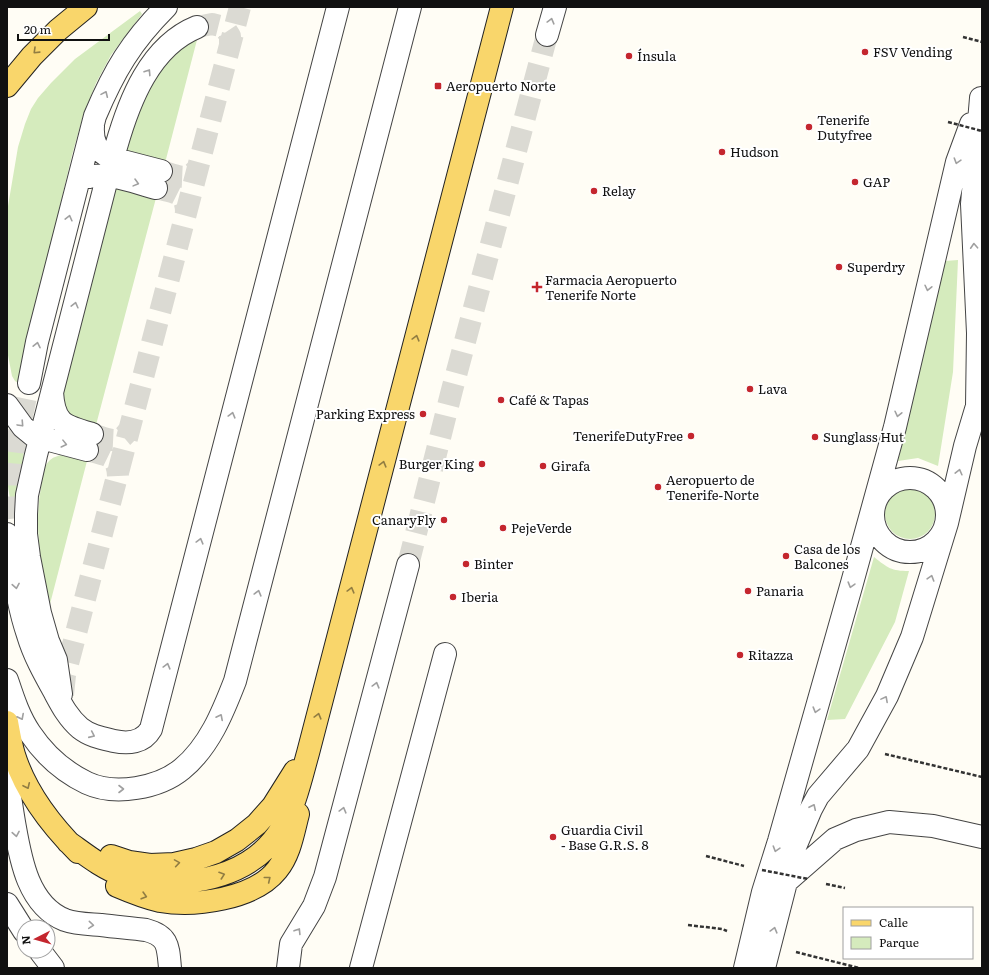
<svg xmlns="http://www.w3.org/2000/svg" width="989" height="975" viewBox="0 0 989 975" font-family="Literata,serif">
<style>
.green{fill:#d5ebbd}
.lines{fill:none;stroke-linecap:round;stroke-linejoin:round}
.minor-tunnel{stroke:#dbdad3;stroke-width:22;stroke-dasharray:22 11;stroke-linecap:butt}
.minor-casing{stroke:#444;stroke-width:24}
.major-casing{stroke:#222;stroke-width:24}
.path{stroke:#333;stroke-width:2.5;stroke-dasharray:4 2;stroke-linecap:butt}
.minor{stroke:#fff;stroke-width:22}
.major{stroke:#f9d66b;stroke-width:22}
.path-bridge{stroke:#333;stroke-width:2.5;stroke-dasharray:4 2;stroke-linecap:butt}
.oneway{stroke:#a0a0a0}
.oneway2{stroke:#917d42}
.poi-dot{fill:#c4262e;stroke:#fff;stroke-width:1.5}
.labels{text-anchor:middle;stroke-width:4;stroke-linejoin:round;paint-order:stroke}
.poi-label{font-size:13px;fill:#111;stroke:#fff;text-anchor:start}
</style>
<rect width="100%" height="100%" fill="#fffdf5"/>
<path class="green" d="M140,11L142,14L111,55L96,83L83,116L72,155L18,383L15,381L12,376L7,350V212L18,147L25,124L31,109L38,98L51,83L75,59Z
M198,36L165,163L123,152L144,93L177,48Z
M114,186L156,198L96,425L74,419L64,409L62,394Z
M958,260L953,372L938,466L918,458L898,461L945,261Z
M7,431L12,438L25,447L17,491L15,512H12L7,480Z
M60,455L87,461L50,604C40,565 34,526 41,487C42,478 43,467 49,461C53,457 56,457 60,455Z
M885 514a25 25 0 1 1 50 0a25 25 0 1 1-50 0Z
M874,557C888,568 891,571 909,571L895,622L845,719L827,720Z"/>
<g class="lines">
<path class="minor-tunnel" d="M197,27L212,24L224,27L230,36V46
M161,171C178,176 188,183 199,166
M156,188C174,193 186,191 186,213
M92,434C109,439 119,447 130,428
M87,450C106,456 117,454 118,476
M20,551C18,539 15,527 14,515C11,467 19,428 29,383
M408,565L452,390L547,35
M63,695L65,675L240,7"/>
<g class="minor-casing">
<path id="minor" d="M547,35L555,7
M93,126C92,141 96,151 111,158L161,171
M116,147C129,101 150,46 197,27
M89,177C108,171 136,183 156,188
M29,383L37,342L95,116C114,71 131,42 166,7
M52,392C54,424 64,426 92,434
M7,405L23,427L34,436L87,450
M873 515a37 37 0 1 1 74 0a37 37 0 1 1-74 0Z
M7,534C13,567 17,603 28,635C34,655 44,673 54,691C61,704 68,718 80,728C90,736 101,738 114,741C128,744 143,743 151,729L338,7
M7,680C13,698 19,717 30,733C44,754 64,772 87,783C115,796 159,788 182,769C209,747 223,712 235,681L410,7
M61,694L56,660L48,641L40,613L29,557L26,534V514L27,495L36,455L105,186
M7,768C8,786 11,804 14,822C20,856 27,905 65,920C76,924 89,924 101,925C116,927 131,928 146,930C169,936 168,947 170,968
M787,881L835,839L856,830L889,822L933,826L982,837
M7,904L24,931
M40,951L53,968
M288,968L291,944L314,906L325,877L408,565
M361,968L445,654
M745,968L763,892L779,841L852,583L895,427L957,162L971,124
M764,968L795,847L811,809L818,796L858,749L887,696L912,637L947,523L965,446L977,406L978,333L972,204L981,98"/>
</g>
<g class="major-casing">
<path id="major" d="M7,86L32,56L58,30L86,7
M7,722C9,733 11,745 14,755C26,793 50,824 78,852
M68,842C85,854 102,868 122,875C136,879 153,884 167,884C173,884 179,883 185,882C224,878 261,863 282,828C295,806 301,778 308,753L502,7
M111,856L129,862L150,865L174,864L196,859L216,852L237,840L257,824L273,806L295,771
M117,886C131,892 146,898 160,901C195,907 254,899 277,870C290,854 293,833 298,814"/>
</g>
<path class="path" d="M963,37L982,42
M885,754L982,777
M706,856L744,866
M826,884L845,888
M688,925L722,929L727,931
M796,952L859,968"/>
<use href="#minor" class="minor"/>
<use href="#major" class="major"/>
<path class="path-bridge" d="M948,122L982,131
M762,870L808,879"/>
</g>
<defs><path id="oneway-chevron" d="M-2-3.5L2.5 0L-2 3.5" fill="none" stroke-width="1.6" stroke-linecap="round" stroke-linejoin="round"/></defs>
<g class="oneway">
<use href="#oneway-chevron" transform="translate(551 21) rotate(-75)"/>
<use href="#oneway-chevron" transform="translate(148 72) rotate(-57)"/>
<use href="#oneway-chevron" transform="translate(105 94) rotate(-66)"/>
<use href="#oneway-chevron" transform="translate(957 161) rotate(107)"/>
<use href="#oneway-chevron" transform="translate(136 183) rotate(15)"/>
<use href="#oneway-chevron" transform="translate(69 218) rotate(-76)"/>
<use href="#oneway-chevron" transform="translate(974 246) rotate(-93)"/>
<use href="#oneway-chevron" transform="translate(928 288) rotate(103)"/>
<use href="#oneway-chevron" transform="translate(75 305) rotate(-76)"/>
<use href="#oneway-chevron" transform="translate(37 345) rotate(-78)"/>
<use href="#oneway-chevron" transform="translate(898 414) rotate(103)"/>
<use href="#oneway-chevron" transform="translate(232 415) rotate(-75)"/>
<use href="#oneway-chevron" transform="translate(21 424) rotate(47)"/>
<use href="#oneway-chevron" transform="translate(64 444) rotate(14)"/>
<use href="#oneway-chevron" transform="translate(959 472) rotate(-76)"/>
<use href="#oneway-chevron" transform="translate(200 541) rotate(-75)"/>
<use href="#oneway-chevron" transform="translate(931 578) rotate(-73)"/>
<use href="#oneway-chevron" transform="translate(851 585) rotate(106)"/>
<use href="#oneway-chevron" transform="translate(16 586) rotate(80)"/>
<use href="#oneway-chevron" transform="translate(258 593) rotate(-75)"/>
<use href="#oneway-chevron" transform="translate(167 666) rotate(-75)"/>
<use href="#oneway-chevron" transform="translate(376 685) rotate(-75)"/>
<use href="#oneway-chevron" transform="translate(885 699) rotate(-62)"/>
<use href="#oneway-chevron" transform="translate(816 710) rotate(106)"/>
<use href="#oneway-chevron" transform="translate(21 717) rotate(63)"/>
<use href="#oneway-chevron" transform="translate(220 717) rotate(-63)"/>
<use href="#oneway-chevron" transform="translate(92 735) rotate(24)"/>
<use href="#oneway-chevron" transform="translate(121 789)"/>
<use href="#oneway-chevron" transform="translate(813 807) rotate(-65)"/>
<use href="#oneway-chevron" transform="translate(343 810) rotate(-75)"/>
<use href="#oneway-chevron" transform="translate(16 834) rotate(80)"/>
<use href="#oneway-chevron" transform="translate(776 849) rotate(107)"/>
<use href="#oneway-chevron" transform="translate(91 925) rotate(5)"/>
<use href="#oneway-chevron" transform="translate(774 930) rotate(-75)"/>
<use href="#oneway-chevron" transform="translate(298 931) rotate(-58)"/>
</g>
<g class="oneway2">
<use href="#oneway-chevron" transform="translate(36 51) rotate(136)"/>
<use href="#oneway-chevron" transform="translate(416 338) rotate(-75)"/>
<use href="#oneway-chevron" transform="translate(383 464) rotate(-75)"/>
<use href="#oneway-chevron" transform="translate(351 590) rotate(-75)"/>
<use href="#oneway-chevron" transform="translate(318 716) rotate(-75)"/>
<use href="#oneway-chevron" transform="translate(27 786) rotate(65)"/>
<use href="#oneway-chevron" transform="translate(177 863) rotate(-9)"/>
<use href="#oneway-chevron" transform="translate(222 875) rotate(-19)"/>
<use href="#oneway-chevron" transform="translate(268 879) rotate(-39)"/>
<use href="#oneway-chevron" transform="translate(144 896) rotate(16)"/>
</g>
<g class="poi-dot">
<circle cx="865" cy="52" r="4"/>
<circle cx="629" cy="56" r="4"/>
<rect x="434" y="82" width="8" height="8" rx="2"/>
<circle cx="809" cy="127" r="4"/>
<circle cx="722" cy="152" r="4"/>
<circle cx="855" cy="182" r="4"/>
<circle cx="594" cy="191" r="4"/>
<circle cx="839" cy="267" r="4"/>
<path d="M535 281h4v4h4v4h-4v4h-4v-4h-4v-4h4z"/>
<circle cx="750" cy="389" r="4"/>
<circle cx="501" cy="400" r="4"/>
<circle cx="423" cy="414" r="4"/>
<circle cx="691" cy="436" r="4"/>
<circle cx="815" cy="437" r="4"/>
<circle cx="482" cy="464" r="4"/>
<circle cx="543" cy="466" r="4"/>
<circle cx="658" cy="487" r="4"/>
<circle cx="444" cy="520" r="4"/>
<circle cx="503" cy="528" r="4"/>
<circle cx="786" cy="556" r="4"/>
<circle cx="466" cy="564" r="4"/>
<circle cx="748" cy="591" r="4"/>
<circle cx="453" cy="597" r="4"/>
<circle cx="740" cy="655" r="4"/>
<circle cx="553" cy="837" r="4"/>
</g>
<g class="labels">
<g class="poi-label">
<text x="873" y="57">FSV Vending</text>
<text x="637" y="61">Ínsula</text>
<text x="446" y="91">Aeropuerto Norte</text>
<text x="817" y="125">Tenerife<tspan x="817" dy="15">Dutyfree</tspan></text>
<text x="730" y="157">Hudson</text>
<text x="863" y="187">GAP</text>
<text x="602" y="196">Relay</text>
<text x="847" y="272">Superdry</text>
<text x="545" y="285">Farmacia Aeropuerto<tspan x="545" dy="15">Tenerife Norte</tspan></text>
<text x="758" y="394">Lava</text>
<text x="509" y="405">Café &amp; Tapas</text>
<text x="415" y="419" text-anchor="end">Parking Express</text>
<text x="683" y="441" text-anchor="end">TenerifeDutyFree</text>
<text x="823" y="442">Sunglass Hut</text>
<text x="474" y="469" text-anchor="end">Burger King</text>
<text x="551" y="471">Girafa</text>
<text x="666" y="485">Aeropuerto de<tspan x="666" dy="15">Tenerife-Norte</tspan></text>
<text x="436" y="525" text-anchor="end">CanaryFly</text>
<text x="511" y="533">PejeVerde</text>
<text x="794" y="554">Casa de los<tspan x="794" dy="15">Balcones</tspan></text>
<text x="474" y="569">Binter</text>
<text x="756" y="596">Panaria</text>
<text x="461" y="602">Iberia</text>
<text x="748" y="660">Ritazza</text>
<text x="561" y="835">Guardia Civil<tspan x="561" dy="15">- Base G.R.S. 8</tspan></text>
</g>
</g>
<rect width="989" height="975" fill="none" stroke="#111111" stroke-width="16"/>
<rect x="843" y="907" width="130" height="52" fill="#ffffff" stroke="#a0a0a0"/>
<rect x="851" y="920" width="20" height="6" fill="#f9d66b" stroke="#a0a0a0"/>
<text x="879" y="927" font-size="12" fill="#111111">Calle</text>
<rect x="851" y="937" width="20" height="12" fill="#d5ebbd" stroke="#a0a0a0"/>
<text x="879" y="947" font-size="12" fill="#111111">Parque</text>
<g transform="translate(36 939) rotate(264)"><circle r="19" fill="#ffffff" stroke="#a0a0a0"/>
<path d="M0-3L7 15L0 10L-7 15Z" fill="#c4262e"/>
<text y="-6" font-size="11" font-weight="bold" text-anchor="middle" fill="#111111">N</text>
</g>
<path d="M18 34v6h91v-6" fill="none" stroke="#111111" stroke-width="2"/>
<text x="24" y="34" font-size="12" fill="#111111" stroke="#ffffff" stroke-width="3" paint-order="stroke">20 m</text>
</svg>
